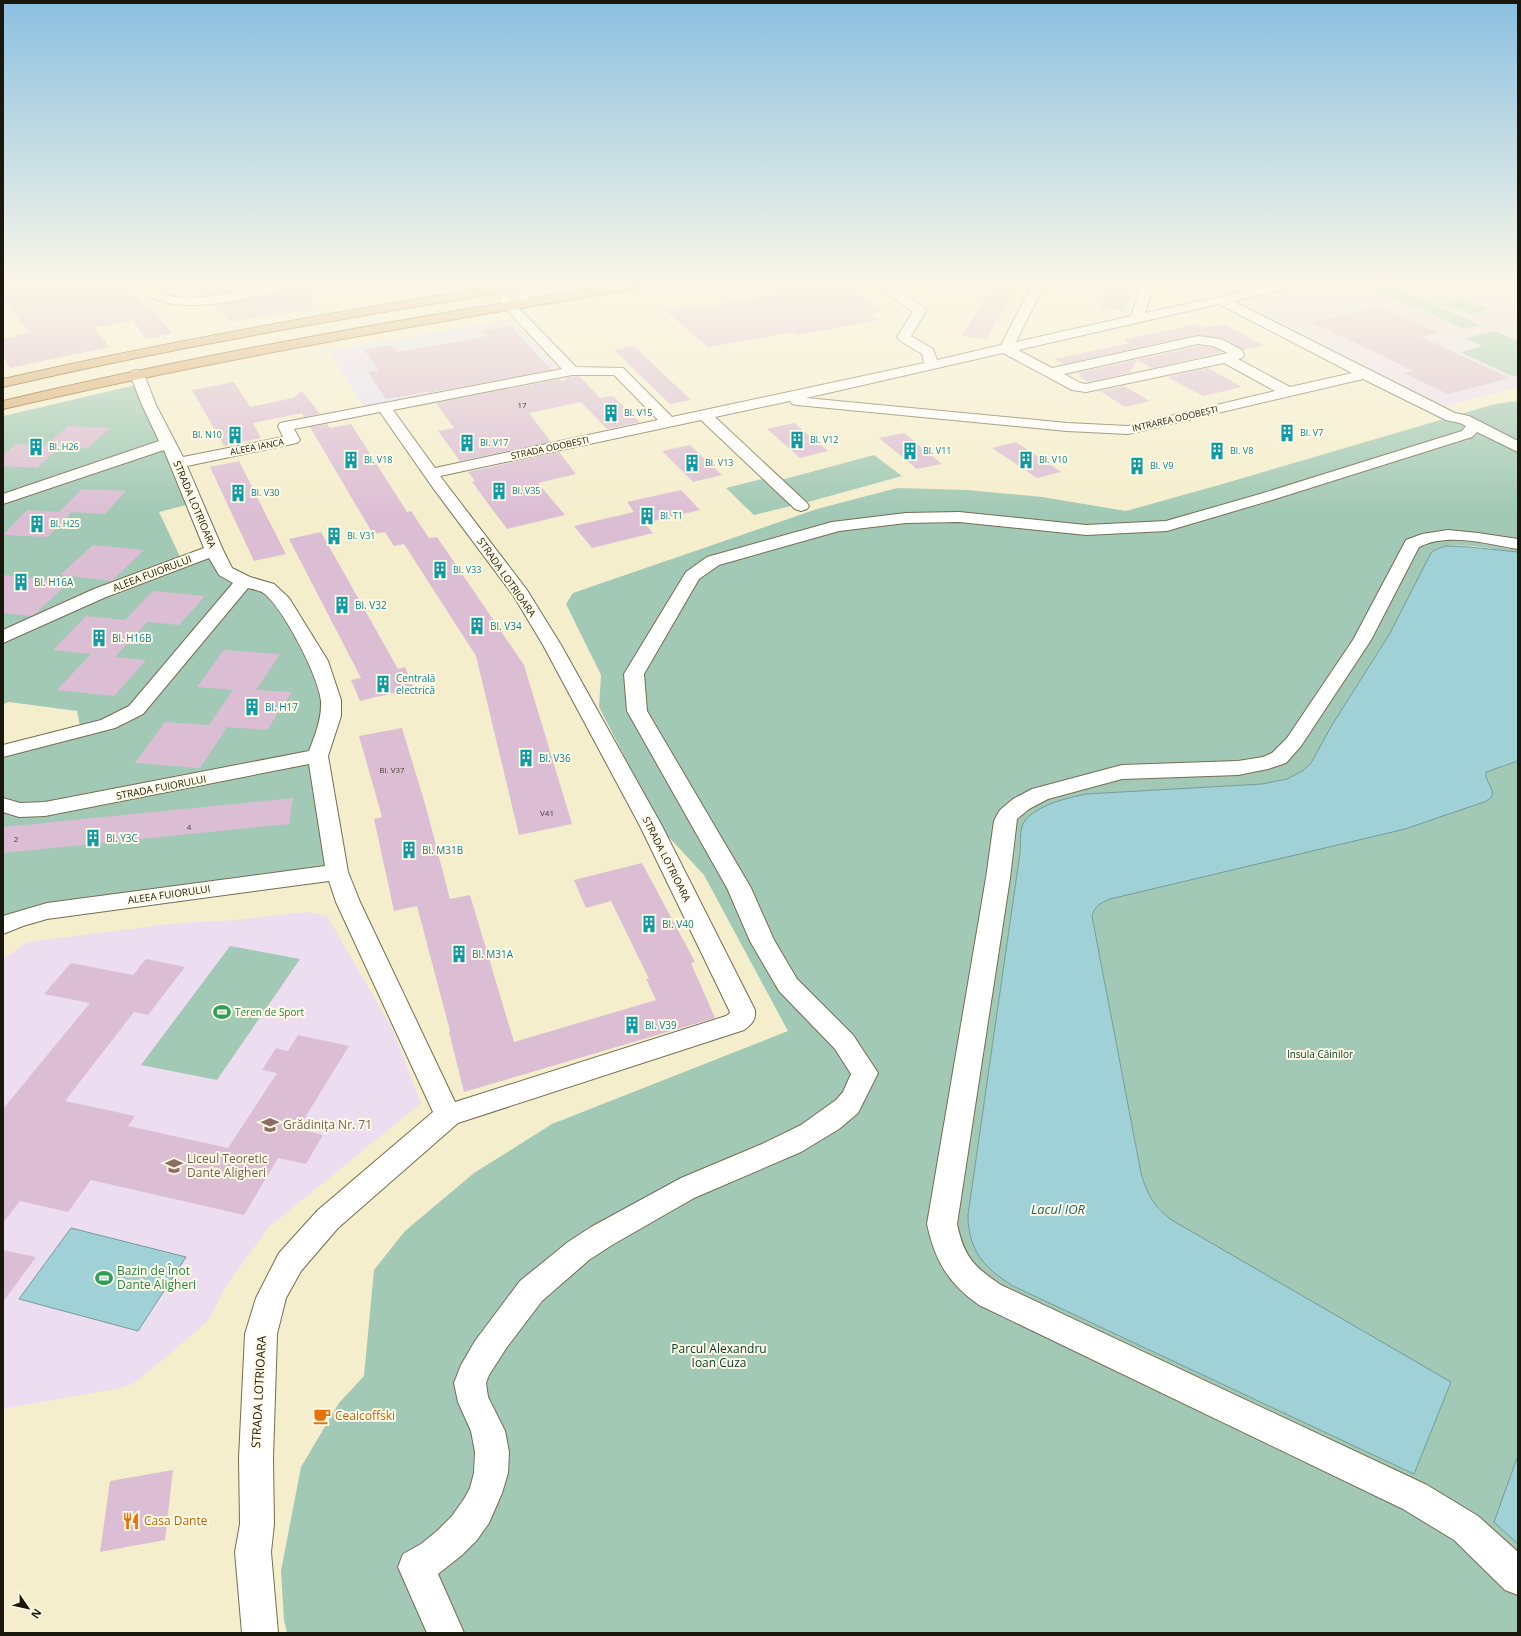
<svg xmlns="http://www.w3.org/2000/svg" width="1521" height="1636" viewBox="0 0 1521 1636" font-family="'Open Sans',sans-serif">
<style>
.commercial{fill:#e6dff5}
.education{fill:#ecddf0}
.green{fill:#a1c9b5}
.water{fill:#9fd1d7;stroke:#779a9a}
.building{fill:#dcbed4}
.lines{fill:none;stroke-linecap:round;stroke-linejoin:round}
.street-casing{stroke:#746e50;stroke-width:2}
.secondary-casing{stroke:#746e50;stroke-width:2}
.primary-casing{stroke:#86530f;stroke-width:2}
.street{fill:#fff;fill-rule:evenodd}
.secondary{fill:#fff;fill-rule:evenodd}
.primary{fill:#d9ab70;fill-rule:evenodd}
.labels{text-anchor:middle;stroke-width:4;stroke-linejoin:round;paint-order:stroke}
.number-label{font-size:8px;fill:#4a423e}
.far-culture-label{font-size:9px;fill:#0d838f;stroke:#fffbe7;text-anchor:start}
.far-street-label{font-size:9px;fill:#1a180c;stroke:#fffbe7}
.street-label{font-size:10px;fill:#1a180c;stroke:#fffbe7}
.culture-label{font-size:10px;fill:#0d838f;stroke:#fffbe7;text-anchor:start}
.leisure-label{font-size:10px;fill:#27864d;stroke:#fffbe7;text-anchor:start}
.park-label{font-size:10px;fill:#003925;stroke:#fffbe7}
.near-education-label{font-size:12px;fill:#785e54;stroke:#fffbe7;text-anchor:start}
.near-leisure-label{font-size:12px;fill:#27864d;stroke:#fffbe7;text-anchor:start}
.near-park-label{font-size:12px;fill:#003925;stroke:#fffbe7}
.near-street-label{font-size:12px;fill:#1a180c;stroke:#fffbe7}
.near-food-label{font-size:12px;fill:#c56008;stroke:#fffbe7;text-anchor:start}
.near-water-label{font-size:13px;font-style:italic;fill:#1f626a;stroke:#fffbe7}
</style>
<rect width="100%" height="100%" fill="#f5eecd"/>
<path class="commercial" d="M511,319L558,368L364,406L328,351Z"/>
<path class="education" d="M1336,285H1518V387L1444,407L1238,306Z
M307,912L327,916L392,1028L421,1103L268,1228L226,1286L208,1321L136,1382L121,1388L3,1409V959L27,942L177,923L224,921Z"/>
<path class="green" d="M1381,285H1387L1480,325L1464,329L1370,287Z
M1464,299L1490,310L1471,314L1446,304Z
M1495,331L1518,341V375L1512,376L1460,352L1483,346L1465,338Z
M140,384L194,503L159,512L182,561L214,550L225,571L268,588L325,680L318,756L337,872L3,926V751L81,731L77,711L9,702L3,704V416Z
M1518,401V552C1497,550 1459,541 1439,548C1435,549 1433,552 1430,556C1405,616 1367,668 1333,724C1324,738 1318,759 1304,770C1292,779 1277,783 1262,784L1086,794L1021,833L1020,853L968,1215V1227L1013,1286L1414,1474L1151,1200L1145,1186L1141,1173L1092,916C1095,905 1101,903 1110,899L1491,798L1493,793L1486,777V772L1518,761V1455L1495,1522L1518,1544V1633H287L284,1620L281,1571L301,1467L339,1403L364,1376L374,1270L405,1231L474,1173L552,1124L788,1031L704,875L665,833L633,773L599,707L601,675L566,604L573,593L817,509L897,488L967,490L1042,497L1126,511L1219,485L1495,404Z
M874,455L902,476L808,502L781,480Z
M762,479L791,506L754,515L726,488Z
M230,946L300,959L217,1080L141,1065Z"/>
<path class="water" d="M1445,546L1469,547L1518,552V761L1486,772V777L1493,793L1491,798L1484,802L1405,829L1110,899C1101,903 1095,905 1092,916L1141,1173C1147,1194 1153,1205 1170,1219L1451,1382L1414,1474L1013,1286C984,1268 968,1250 968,1215L1020,853C1021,844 1019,830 1024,822C1036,805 1067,798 1086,794L1262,784L1287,779L1304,770L1311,763L1332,725L1389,635L1431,553L1435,550Z
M71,1228L186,1257L138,1331L19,1299Z
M1518,1455V1544L1494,1522Z"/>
<path class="building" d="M46,285H123L146,307L148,306L173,333L146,339L133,320L95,328L109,347L10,368L3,357V339L30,333L3,299V293Z
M193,285H265L204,296Z
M290,285H309L311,309L283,314L282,312L230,322L213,305L252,299L287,290Z
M827,285H846L884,311L869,314L878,320L797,335L792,332L708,347L666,311L691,306L693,309Z
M994,285H1018L986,339L962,336Z
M1110,285H1122L1132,290L1124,311L1099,308Z
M1380,307L1438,333L1421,337L1510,378L1448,394L1404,373L1414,371L1312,322Z
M1197,324L1205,328L1224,324L1264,346L1244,350L1222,338L1198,335L1063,364L1055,359L1130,343L1124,340Z
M511,326L551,370L428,393L427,392L386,399L368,372L379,370L364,350L392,345L398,352L487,336L483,331Z
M634,346L691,400L670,404L614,350Z
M1198,346L1213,347L1223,352L1152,368L1137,360L1129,373L1088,382L1078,376L1081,375L1077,373Z
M1208,368L1242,387L1203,396L1167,377Z
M579,376L600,398L613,396L640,422L607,429L581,402L529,413L551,442L460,461L438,431L454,428L436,403L560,379L563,382L567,377Z
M234,382L250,407L293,398L302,391L320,414L304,417L302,413L253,423L261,438L224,446L192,390Z
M1124,386L1150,401L1125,407L1100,391Z
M794,423L828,451L800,458L767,429Z
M327,424L330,428L351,424L407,512L411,511L429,538L437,537L524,665L572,824L519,835L476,656L404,544L394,546L385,532L373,534L310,427Z
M68,426L110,428L88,448L60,447L37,468L3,466V456L16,444L45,446Z
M904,433L942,464L917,469L879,438Z
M1016,442L1061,472L1037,478L992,448Z
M690,445L722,475L693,482L662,451Z
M559,452L576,474L538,483L565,515L507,529L472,482L475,481L468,472Z
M239,461L268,519L286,554L254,561L210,467Z
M82,489L126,491L105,514L72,512L48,537L3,535L27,510L59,512Z
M681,490L700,510L644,523L653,533L592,548L574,526L634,512L627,502Z
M321,532L398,669L405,667L414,688L360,701L351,680L361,678L289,539Z
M93,545L144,550L112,581L60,575Z
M3,575L69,582L35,614L30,616L3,613Z
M153,591L205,596L179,625L147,622L115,657L146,660L114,696L57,690L91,654L53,650L86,616L125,620Z
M224,650L280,654L256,690L292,692L267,730L227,727L200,768L135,763L165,722L209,725L233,690L197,687Z
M402,728L426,807L450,899L470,895L514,1042L656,1000L646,979H649L611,901L586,908L574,880L642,863L695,962L691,963L715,1018L464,1092L449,1032L450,1031L417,906L394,911L374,819L382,817L359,736Z
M293,798L289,824L3,853V827Z
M146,959L185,967L148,1015L134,1012L65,1101L135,1116L128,1126L228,1148L277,1073L262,1070L276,1048L288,1051L298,1035L349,1046L298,1129L323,1135L306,1164L278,1158L244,1215L91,1180L68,1212L20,1201L3,1223V1109L90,1003L44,994L71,963L133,975Z
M3,1250L36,1257L3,1302Z
M173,1470L165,1540L100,1552L110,1481Z"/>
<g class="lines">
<g class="street-casing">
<path id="street" d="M138,285H151C179,313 239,288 273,285C278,284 283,285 288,285L289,286L287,289C251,298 163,322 138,285Z
M876,285H890L925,308L926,311L911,336L933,349L937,360L1001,345L1032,285H1044L1016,342L1131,316L1142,285H1154L1145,313L1274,285H1295L1293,288L1233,301L1455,413L1469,416L1518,441V452L1477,432L1472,437L1272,500L1167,531L1086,535L959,522L906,523L839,531L719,565L699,579L644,674L647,711L751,888L774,940L797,979L853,1035L878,1073L858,1113L839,1129L801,1152L694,1198L612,1245L589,1260L542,1301L507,1347L489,1375L486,1383L488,1397L505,1431L509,1452L508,1473L502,1493L489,1523L477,1540L462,1555L438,1574L464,1633H427L398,1567L403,1554L421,1544L437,1531L452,1516L464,1499L470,1488L474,1473L475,1452L471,1431L458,1402L454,1383L461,1365L475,1341L520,1281L568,1242L591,1227L681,1178L762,1144L801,1125L836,1100L843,1092L851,1074L835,1049L779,991L750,941L727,888L627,711L624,674L686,572L707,557L832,522L906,513L959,512L1086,525L1166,521L1260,494L1462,431L1466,426L1460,423L1446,420L1363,379L1128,434L1067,431L797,405L792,404L790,401L715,417L807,503L809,506L807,509L801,511L795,509L701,420L440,476L527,590L561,645L662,826L755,1010C756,1020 752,1024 744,1030L458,1123L338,1228L301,1271L286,1298L277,1334L273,1458L274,1524L271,1552L278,1633H242L235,1552L240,1524L239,1458L245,1334L256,1298L279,1253L318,1210L433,1112L336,902L329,881L47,919L23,926L3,934V916L47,903L325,866L309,764L45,816L19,817L3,812V798L20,803L45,802L309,751C315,735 322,719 321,701C319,677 282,605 262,592C258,590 252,589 248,588L143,714L115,728L3,757V745L101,720L129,706L233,583L219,575L209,558L106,597L3,643V630L94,589L204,548L164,450L3,504V494L159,441L142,405L130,374L132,371L137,370L142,371L144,374L156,405L183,457L283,437L278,426L280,423L285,422L562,369L506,309L504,306L506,303H514L576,367L623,368L672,417L924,363L922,354L899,340L897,337L913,312ZM1219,304L1352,373L1290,387L1238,359L1242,358L1244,355L1242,350L1221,339L1198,336L1052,368L1018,350ZM1198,344L1213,346L1228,353L1086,384L1080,383L1064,374ZM1003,353L1072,390L1086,392L1224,363L1275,391L1128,426L1067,423L806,398ZM572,375H614L658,420L435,468L393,410ZM380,412L433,488L513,595L543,645L640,826L729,1010L730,1013L726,1016L455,1102L360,902L348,872L328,756L341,716V700L328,661L289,598L274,584L250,577L232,568L223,550L187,466L297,443L300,440L294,429Z
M1448,530L1478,533L1518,539V549C1487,544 1448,532 1419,547L1371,640L1301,746L1286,763L1268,769L1238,775L1122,779L1048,799L1029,809L1017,819L1010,878L957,1224C964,1257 974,1267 1001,1285L1427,1485L1478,1516L1518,1552V1595L1505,1590L1454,1540L1403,1509L979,1305C948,1283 935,1261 927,1224L986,878L994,821L997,815L1000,810L1013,799L1032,789L1122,765L1238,761L1263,757L1272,753L1287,738L1353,640L1406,540L1422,534Z"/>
</g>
<g class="secondary-casing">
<path id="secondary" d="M494,285H506V289L516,306L514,309H506L494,289Z
M513,285H525L531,303L529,306H521Z"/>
</g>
<g class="primary-casing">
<path id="primary" d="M503,285H530L528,288L524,289C349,317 175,347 3,387V379C169,341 335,312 503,285Z
M614,285H640L638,288L634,289C423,324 212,360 3,409V401C205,353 409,318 614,285Z"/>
</g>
<use href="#street" class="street"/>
<use href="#secondary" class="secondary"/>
<use href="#primary" class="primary"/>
</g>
<linearGradient id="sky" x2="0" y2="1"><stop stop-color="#8bc0e1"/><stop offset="0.55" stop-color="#faf7e8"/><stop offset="1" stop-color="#faf7e8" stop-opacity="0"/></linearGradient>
<rect width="1521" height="514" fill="url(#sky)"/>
<defs>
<g id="building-bare" transform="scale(1.38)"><path d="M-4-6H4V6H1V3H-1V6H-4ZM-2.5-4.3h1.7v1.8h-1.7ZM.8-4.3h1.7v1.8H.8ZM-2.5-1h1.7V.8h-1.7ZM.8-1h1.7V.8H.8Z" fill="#0f9aa8" stroke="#fffbe7" stroke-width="2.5" paint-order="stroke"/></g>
<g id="stadium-bare" transform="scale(1.38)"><path d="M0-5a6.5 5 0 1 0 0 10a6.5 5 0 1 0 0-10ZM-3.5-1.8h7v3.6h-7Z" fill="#2e9e5b" stroke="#fffbe7" stroke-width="2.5" paint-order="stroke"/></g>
<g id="school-bare" transform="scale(1.38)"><path d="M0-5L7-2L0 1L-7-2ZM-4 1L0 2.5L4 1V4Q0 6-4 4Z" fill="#8d6e63" stroke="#fffbe7" stroke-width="2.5" paint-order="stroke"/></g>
<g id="cafe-bare" transform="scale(1.38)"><path d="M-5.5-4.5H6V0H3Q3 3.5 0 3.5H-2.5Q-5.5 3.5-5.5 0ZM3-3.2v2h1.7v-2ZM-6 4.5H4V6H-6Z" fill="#e8710a" stroke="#fffbe7" stroke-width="2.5" paint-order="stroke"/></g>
<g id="restaurant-bare" transform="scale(1.38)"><path d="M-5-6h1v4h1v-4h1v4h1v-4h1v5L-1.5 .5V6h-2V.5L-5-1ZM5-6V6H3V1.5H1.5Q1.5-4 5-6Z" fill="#e8710a" stroke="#fffbe7" stroke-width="2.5" paint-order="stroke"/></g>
</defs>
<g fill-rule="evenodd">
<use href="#building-bare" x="611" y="413"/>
<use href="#building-bare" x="1287" y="433"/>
<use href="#building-bare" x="235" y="435"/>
<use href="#building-bare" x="797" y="440"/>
<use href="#building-bare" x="467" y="443"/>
<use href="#building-bare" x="36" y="447"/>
<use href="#building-bare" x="910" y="451"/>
<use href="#building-bare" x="1217" y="451"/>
<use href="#building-bare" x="351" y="460"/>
<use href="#building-bare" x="1026" y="460"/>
<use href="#building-bare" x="692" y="463"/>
<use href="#building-bare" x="1137" y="466"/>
<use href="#building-bare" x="499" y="491"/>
<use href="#building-bare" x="238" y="493"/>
<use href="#building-bare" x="647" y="516"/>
<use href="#building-bare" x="37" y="524"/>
<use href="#building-bare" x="334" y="536"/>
<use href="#building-bare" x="440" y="570"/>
<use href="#building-bare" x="21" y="582"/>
<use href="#building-bare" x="342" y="605"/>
<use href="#building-bare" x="477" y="626"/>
<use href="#building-bare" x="99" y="638"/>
<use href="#building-bare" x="383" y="684"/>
<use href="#building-bare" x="252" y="707"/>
<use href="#building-bare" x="526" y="758"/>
<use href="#building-bare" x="93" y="838"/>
<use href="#building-bare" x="409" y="850"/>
<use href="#building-bare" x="649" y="924"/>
<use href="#building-bare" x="459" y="954"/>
<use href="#stadium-bare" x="222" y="1012"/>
<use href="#building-bare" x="632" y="1025"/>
<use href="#school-bare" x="270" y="1125"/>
<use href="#school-bare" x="174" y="1166"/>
<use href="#stadium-bare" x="104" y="1278"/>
<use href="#cafe-bare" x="322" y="1416"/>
<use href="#restaurant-bare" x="131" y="1521"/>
</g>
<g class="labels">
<g class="number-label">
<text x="522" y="408">17</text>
<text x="392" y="773">Bl. V37</text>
<text x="547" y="816">V41</text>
<text x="189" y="830">4</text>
<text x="16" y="842">2</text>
</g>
<g class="far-culture-label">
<text x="624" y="416">Bl. V15</text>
<text x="1300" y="436">Bl. V7</text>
<text x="222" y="438" text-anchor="end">Bl. N10</text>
<text x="810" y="443">Bl. V12</text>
<text x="480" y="446">Bl. V17</text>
<text x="49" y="450">Bl. H26</text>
<text x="923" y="454">Bl. V11</text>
<text x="1230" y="454">Bl. V8</text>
<text x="364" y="463">Bl. V18</text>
<text x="1039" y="463">Bl. V10</text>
<text x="705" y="466">Bl. V13</text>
<text x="1150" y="469">Bl. V9</text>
<text x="512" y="494">Bl. V35</text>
<text x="251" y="496">Bl. V30</text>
<text x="660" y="519">Bl. T1</text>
<text x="50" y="527">Bl. H25</text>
<text x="347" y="539">Bl. V31</text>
<text x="453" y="573">Bl. V33</text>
</g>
<g class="far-street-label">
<text transform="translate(1175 419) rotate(-13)" y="3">INTRAREA ODOBEȘTI</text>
<text transform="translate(257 447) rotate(-11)" y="3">ALEEA IANCA</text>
<text transform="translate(550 448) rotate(-12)" y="3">STRADA ODOBEȘTI</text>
</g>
<g class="street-label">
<text transform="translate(195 504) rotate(67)" y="4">STRADA LOTRIOARA</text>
<text transform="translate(152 573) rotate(-21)" y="4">ALEEA FUIORULUI</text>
<text transform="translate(507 577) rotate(55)" y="4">STRADA LOTRIOARA</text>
<text transform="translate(161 787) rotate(-11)" y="4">STRADA FUIORULUI</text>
<text transform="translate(667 859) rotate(63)" y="4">STRADA LOTRIOARA</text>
<text transform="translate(169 894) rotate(-8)" y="4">ALEEA FUIORULUI</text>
</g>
<g class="culture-label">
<text x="34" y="586">Bl. H16A</text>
<text x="355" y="609">Bl. V32</text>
<text x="490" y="630">Bl. V34</text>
<text x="112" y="642">Bl. H16B</text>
<text x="396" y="682">Centrală<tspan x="396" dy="12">electrică</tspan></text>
<text x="265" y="711">Bl. H17</text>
<text x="539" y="762">Bl. V36</text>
<text x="106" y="842">Bl. Y3C</text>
<text x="422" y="854">Bl. M31B</text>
<text x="662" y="928">Bl. V40</text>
<text x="472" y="958">Bl. M31A</text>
<text x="645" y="1029">Bl. V39</text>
</g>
<g class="leisure-label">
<text x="235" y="1016">Teren de Sport</text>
</g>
<g class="park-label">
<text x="1320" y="1058">Insula Câinilor</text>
</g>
<g class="near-education-label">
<text x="283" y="1129">Grădinița Nr. 71</text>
<text x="187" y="1163">Liceul Teoretic<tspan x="187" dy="14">Dante Aligheri</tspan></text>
</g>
<g class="near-leisure-label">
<text x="117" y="1275">Bazin de Înot<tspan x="117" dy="14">Dante Aligheri</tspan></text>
</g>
<g class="near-park-label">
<text x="719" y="1353">Parcul Alexandru<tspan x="719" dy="14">Ioan Cuza</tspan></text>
</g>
<g class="near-street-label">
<text transform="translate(259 1392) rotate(-87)" y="4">STRADA LOTRIOARA</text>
</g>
<g class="near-food-label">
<text x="335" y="1420">Ceaicoffski</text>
<text x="144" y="1525">Casa Dante</text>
</g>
<g class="near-water-label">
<text x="1058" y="1214">Lacul IOR</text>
</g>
</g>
<rect width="1521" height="1636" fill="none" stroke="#1a180c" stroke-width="8"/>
<g transform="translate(28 1608) rotate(124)" stroke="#fffbe7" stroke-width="3" paint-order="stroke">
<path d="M0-3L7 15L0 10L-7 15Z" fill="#1a180c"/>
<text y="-6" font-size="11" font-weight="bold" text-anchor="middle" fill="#1a180c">N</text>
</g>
</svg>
